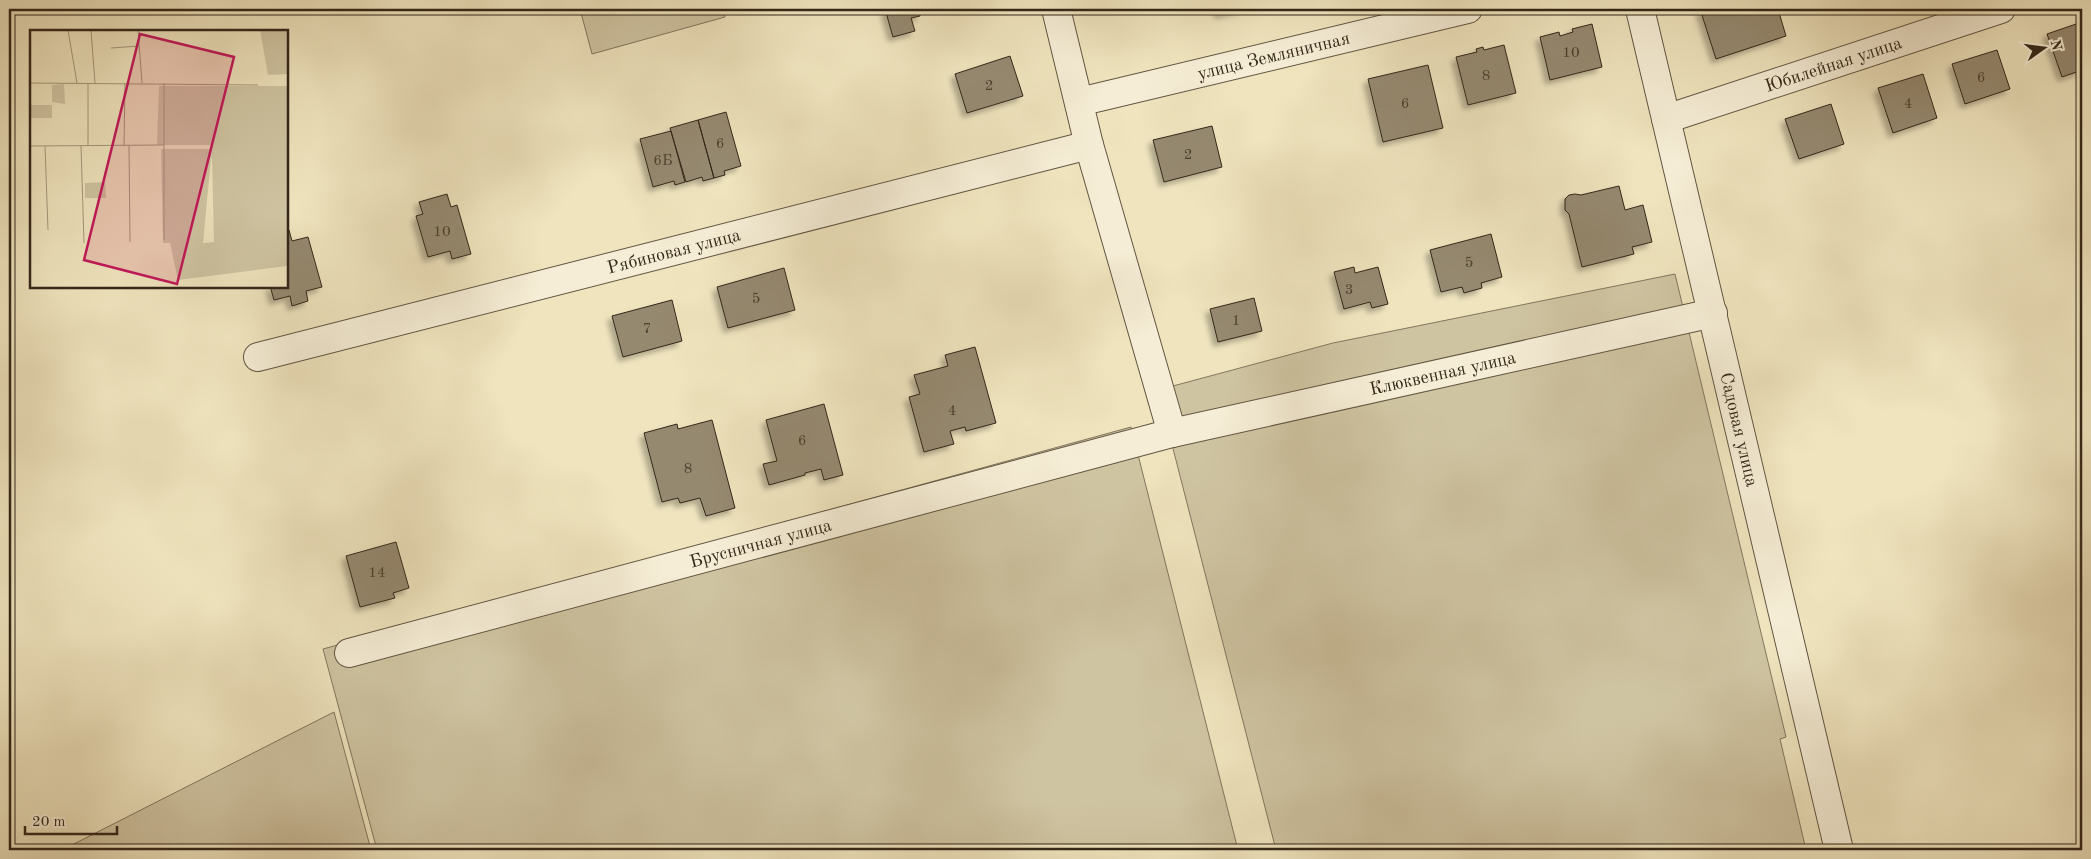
<svg xmlns="http://www.w3.org/2000/svg" width="2091" height="859" viewBox="0 0 2091 859" font-family="'Old Standard TT',serif">
<style>
.green{fill:#cfc4a2;stroke:#81765e}
.building{fill:#95896f;stroke:#332719;filter:url(#shadow)}
.lines{fill:none;stroke-linecap:round;stroke-linejoin:round}
.minor-casing{stroke:#625642;stroke-width:30}
.minor{stroke:#f5edd5;stroke-width:28}
.labels{text-anchor:middle;stroke-width:4.5;stroke-linejoin:round;paint-order:stroke}
.number-label{font-size:15px;fill:#4c402e}
.street-label{font-size:18px;fill:#332719;stroke:#f5edd5}
.inset-road{fill:none;stroke:#a4987c;stroke-width:1}
.view{fill:#c2185b;fill-opacity:0.15;stroke:#c2185b;stroke-width:2.5}
.inset-edge{fill:none;stroke:#332719;stroke-width:2.5}
</style>
<defs>
<filter id="shadow"><feDropShadow dx="-4.5" dy="4.5" stdDeviation="2.5" flood-color="#0004"/></filter>
</defs>
<rect width="100%" height="100%" fill="#efe4be"/>
<filter id="stains"><feTurbulence type="fractalNoise" baseFrequency=".004" numOctaves="4"/><feColorMatrix values="0 0 0 0 .2 0 0 0 0 .09 0 0 0 0 .02 0 0 0 .5 -.17"/></filter>
<radialGradient id="worn" r=".72"><stop offset=".6" stop-color="#630" stop-opacity="0"/><stop offset="1" stop-color="#630" stop-opacity=".3"/></radialGradient>
<path class="green" d="M580,9H723L725,17L592,54Z
M1675,274L1786,737L1780,739L1806,850H1276L1158,390L1333,343Z
M1131,427L1238,850H377L323,649Z
M334,712L371,850H62Z"/>
<path class="building" d="M885,9H920V16L911,18L915,31L893,37Z
M1218,9H1243L1219,14Z
M1700,9H1778L1786,36L1716,59Z
M2082,22V70L2062,77L2047,34Z
M1592,24L1602,67L1550,80L1540,37L1559,32L1560,36L1573,32L1572,29Z
M1504,45L1516,93L1468,105L1456,57L1477,52L1476,49L1483,47L1484,50Z
M1997,50L2010,89L1965,104L1952,64Z
M1010,56L1023,96L967,113L955,74Z
M1428,65L1443,128L1383,142L1368,79Z
M1923,74L1937,118L1893,133L1878,88Z
M1831,104L1844,144L1799,159L1785,119Z
M726,112L741,166L724,171L725,175L714,178L698,120Z
M698,120L714,178L703,181L702,177L686,182L670,128Z
M1212,126L1222,167L1164,182L1153,140Z
M671,131L685,182L675,185L674,181L653,187L640,139Z
M1619,186L1625,210L1643,205L1652,242L1632,247L1634,254L1582,267L1569,214L1565,210V199L1569,195L1575,194L1581,195Z
M447,194L451,207L457,205L471,254L452,259L450,251L428,257L416,216L423,214L419,202Z
M286,230H289L292,241L308,237L322,287L306,291L308,301L292,306L290,296L274,300L270,286H286Z
M1491,234L1502,277L1481,283L1482,288L1464,293L1462,287L1441,292L1430,250Z
M1354,267L1355,273L1378,267L1388,304L1372,308L1370,302L1344,309L1334,272Z
M784,268L795,310L728,328L717,287Z
M1254,298L1262,331L1218,342L1210,309Z
M672,300L682,341L623,357L612,316Z
M975,347L996,423L966,431L965,427L950,431L954,444L924,452L909,397L920,394L914,375L948,366L945,355Z
M824,404L843,475L824,480L821,469L805,473V475L769,485L763,464L777,461L766,420Z
M712,420L735,508L706,516L700,498L680,503L678,498L662,502L644,433L677,424L678,429Z
M396,542L409,588L393,593L395,598L360,607L346,556Z"/>
<g class="lines">
<g class="minor-casing">
<g id="minor">
<path d="M1056,9L1089,145L1172,433"/>
<path id="s1" d="M1640,9L1839,850"/>
<path id="s2" d="M1079,102L1468,9"/>
<path id="s3" d="M1666,119L2001,9"/>
<path id="s4" d="M258,357L1089,145"/>
<path id="s5" d="M349,653L1172,433L1713,313"/>
</g>
</g>
<use href="#minor" class="minor"/>
</g>
<g class="labels">
<g class="number-label">
<text x="1571" y="57">10</text>
<text x="1486" y="80">8</text>
<text x="1981" y="82">6</text>
<text x="989" y="90">2</text>
<text x="1405" y="108">6</text>
<text x="1908" y="108">4</text>
<text x="720" y="148">6</text>
<text x="1188" y="159">2</text>
<text x="663" y="165">6Б</text>
<text x="442" y="236">10</text>
<text x="1469" y="267">5</text>
<text x="1349" y="294">3</text>
<text x="756" y="303">5</text>
<text x="1236" y="325">1</text>
<text x="647" y="333">7</text>
<text x="952" y="415">4</text>
<text x="802" y="445">6</text>
<text x="688" y="473">8</text>
<text x="377" y="577">14</text>
</g>
<g class="street-label">
<text dy="6" stroke="none"><textPath href="#s2" startOffset="200">улица Земляничная</textPath></text>
<text dy="6" stroke="none"><textPath href="#s3" startOffset="176">Юбилейная улица</textPath></text>
<text dy="6" stroke="none"><textPath href="#s4" startOffset="429">Рябиновая улица</textPath></text>
<text dy="6" stroke="none"><textPath href="#s5" startOffset="1129">Клюквенная улица</textPath></text>
<text dy="6" stroke="none"><textPath href="#s1" startOffset="432">Садовая улица</textPath></text>
<text dy="6" stroke="none"><textPath href="#s5" startOffset="426">Брусничная улица</textPath></text>
</g>
</g>
<g transform="translate(30 30)">
<rect width="258" height="258" fill="#efe4be"/>
<path d="M230,0H257V44L238,45ZM34,54L35,74L22,72V55ZM129,56H257V236L148,250L140,213H133L131,119H182V115H127ZM182,128L184,212L173,213L181,129ZM0,75H22V88H0ZM75,152L76,168H55V153Z" fill="#cfc4a2" fill-rule="evenodd"/>
<path class="inset-road" d="M38,0L47,53M61,0L65,53M108,0L112,53M81,18L109,16M0,53L228,55M0,116L133,115M15,116L18,200M51,116L54,213M58,116V53M94,116L95,53M99,116L100,212M134,210V53"/>
<path class="view" d="M110,4L204,27L147,254L54,230Z"/>
<rect width="258" height="258" class="inset-edge"/>
</g>
<rect width="2091" height="859" fill="none" stroke="#efe4be" stroke-width="30"/>
<rect x="10" y="10" width="2071" height="839" fill="none" stroke="#332719" stroke-width="2.5"/>
<rect x="15" y="15" width="2061" height="829" fill="none" stroke="#332719"/>
<g transform="translate(2044 48) rotate(76)" stroke="#f5edd5" stroke-width="4" paint-order="stroke">
<path d="M0-4L9 19L0 12L-9 19Z" fill="#332719"/>
<text y="-8" font-size="14" font-weight="bold" text-anchor="middle" fill="#332719">N</text>
</g>
<path d="M25 826v8h92v-8" fill="none" stroke="#332719" stroke-width="2.5"/>
<text x="32" y="826" font-size="15" fill="#332719" stroke="#f5edd5" stroke-width="4" paint-order="stroke">20 m</text>
<rect width="100%" height="100%" filter="url(#stains)"/>
<rect width="100%" height="100%" fill="url(#worn)"/>
</svg>
